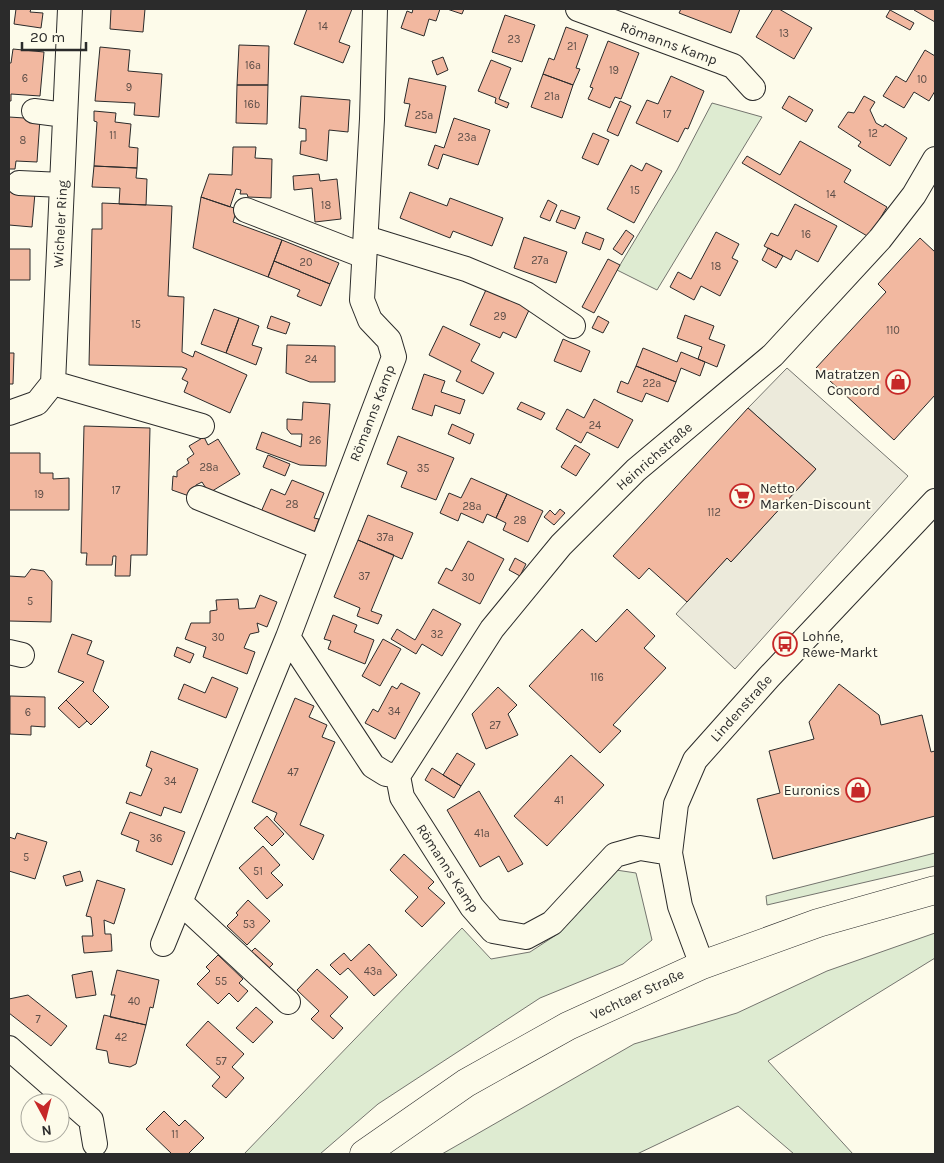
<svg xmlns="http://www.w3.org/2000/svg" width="944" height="1163" viewBox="0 0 944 1163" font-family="Karla,sans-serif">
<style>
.green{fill:#deebd1;stroke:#74746e}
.parking{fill:#eceadb;stroke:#74746e}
.building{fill:#f2b8a0;stroke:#2b2b2b}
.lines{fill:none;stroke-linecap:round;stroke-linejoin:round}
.minor-casing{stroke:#2b2b2b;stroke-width:26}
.major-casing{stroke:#2b2b2b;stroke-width:29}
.minor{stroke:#fdfbea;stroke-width:24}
.major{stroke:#fdfbea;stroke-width:28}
.labels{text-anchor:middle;stroke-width:4;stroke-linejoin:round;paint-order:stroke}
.number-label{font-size:11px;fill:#5d4e48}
.street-label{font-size:14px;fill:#2b2b2b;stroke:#fdfbea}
.poi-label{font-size:14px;fill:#2b2b2b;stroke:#fdfbea;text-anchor:end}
</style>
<rect width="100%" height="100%" fill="#fdfbea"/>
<path class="green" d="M712,103L762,117L657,290L617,270L677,170Z
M935,853V866L767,905L766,896Z
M616,870L636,873L652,940L623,964L540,998L378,1104L320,1154H244L462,928L491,959L530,952L556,935Z
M935,933V958L768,1061L853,1154H794L738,1106L637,1154H442L634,1044L737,1013L827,971Z"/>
<path class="parking" d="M787,368L908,476L735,669L676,614L727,558L731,562L816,469L748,408Z"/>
<path class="building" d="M12,9H31L30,12L43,13L41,28L14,24L16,9Z
M111,9H145L143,32L110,29Z
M307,9H352L339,42L350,46L343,63L294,44Z
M413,9H440L436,21L429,19L424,36L401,28L407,11L412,13Z
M447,9H464L462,14Z
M681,9H740L731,33L679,13Z
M773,9H779L812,28L794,59L756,37Z
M915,9H935V22L914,10Z
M890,10L914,23L910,30L886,17Z
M505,15L535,25L522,62L492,52Z
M566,27L588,35L576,68L580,69L573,85L543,74L549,58L554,60Z
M608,41L639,53L621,99L615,97L610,108L588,99L593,88L590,87Z
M239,45L269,46L268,85H237Z
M100,47L130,50L128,71L162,74L159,117L134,115L135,103L95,101Z
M13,49L44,52L40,96L11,94V101H9V63H11Z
M925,50L935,56V91L929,101L914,92L904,108L883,96L896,76L906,82Z
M443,57L448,70L437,75L432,61Z
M491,60L511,68L499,99L509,103L507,108L495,103L496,98L478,91Z
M543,74L573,85L562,118L531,107Z
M671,76L704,91L688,129L685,128L678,142L636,123L647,100L658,104Z
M409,78L446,86L436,133L405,126L410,104L404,103Z
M237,85H268L267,124L236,123Z
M301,96L350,100L348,132L329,130L327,161L300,154L301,141H306V129L299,128Z
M789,96L813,110L806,122L782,108Z
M864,96L875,102L870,110L876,123L883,127L885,124L907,138L890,166L858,146L861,142L838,127L848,112L854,113Z
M620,101L631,106L618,136L607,131Z
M94,111L116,113L115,122L131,124L129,147L138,148L137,168L94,166L97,122L94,121Z
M9,117L40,119L37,162L16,161L15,169H9Z
M454,118L490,130L478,165L443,154L438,169L428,165L435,145L444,148Z
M593,133L609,140L598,165L582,158Z
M800,141L851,170L844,182L887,207L869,237L742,163L747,156L780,175Z
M233,147H256L255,158L272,159L271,198L248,197L247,194H240L241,190L236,189L230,207L201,197L209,174L232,175Z
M646,163L662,171L634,223L607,209L631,165L642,171Z
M94,166L137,168L136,178L147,179L146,205L119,204L120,188L92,187Z
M319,174L320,181L337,179L341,219L315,222L312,188L294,190L293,176Z
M9,191L35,193L32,227L9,225Z
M410,192L447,206L450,198L503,218L492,246L453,231L450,238L400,218Z
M201,197L237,209L233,222L282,240L268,277L193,248Z
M548,200L557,205L550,221L540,217Z
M102,203L172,206L168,296L184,297L182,352L193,357L195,351L247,375L230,413L184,392L188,382L182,379L187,369L182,367L89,365L92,229H102Z
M795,204L837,226L818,262L796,250L791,260L764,246L771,233L778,236Z
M561,210L580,217L575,229L556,222Z
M626,230L634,236L622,255L613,249Z
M586,232L604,239L600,250L582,243Z
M716,232L739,244L732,258L738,261L720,296L701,286L694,300L670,287L678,272L691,279Z
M524,237L567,252L556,283L514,268Z
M920,238L935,252V395L894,440L816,368L886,292L878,284Z
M282,240L339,263L330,284L274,261Z
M768,248L783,256L776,268L762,260Z
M9,249H30V280H9Z
M608,259L620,265L594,313L582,307Z
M274,261L330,284L321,306L297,296L300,290L268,277Z
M490,281L530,308L516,338L503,332L500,338L470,325Z
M214,309L239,318L226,353L201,344Z
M685,315L714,326L709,339L725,345L717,367L698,359L702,347L677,338Z
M271,316L290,323L286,334L267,328Z
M598,316L609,322L603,333L592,328Z
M239,318L259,326L252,345L262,348L256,365L226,353Z
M443,326L480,344L471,361L494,373L483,394L456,381L461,371L429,355Z
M563,339L590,351L581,372L554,361Z
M287,345L335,346V382H310L286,373Z
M643,348L677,362L681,352L705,362L700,376L681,368L676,382L636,366Z
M9,353H14L13,384H9Z
M636,366L676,382L668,402L646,393L642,402L617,392L621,381L628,384Z
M424,374L445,381L441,392L465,400L460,414L435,405L432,416L412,409Z
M594,399L633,420L618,448L587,432L581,443L556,429L567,409L584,418Z
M303,402L330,404L326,466L300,465L256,449L262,432L301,447L302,434H291L287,429V419L302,420Z
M521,402L545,413L541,420L517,409Z
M748,408L816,469L731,562L727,558L687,602L649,568L639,579L613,556Z
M452,424L474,434L470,444L448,434Z
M84,426L150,428L147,555H131L130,576H115L116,556H113L112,565H86L87,553H81Z
M398,436L454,458L436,500L401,487L407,472L387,464Z
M204,437L208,445L218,439L240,474L209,493L202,482L196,485L192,497L172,490L173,476L177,477V471L189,463L187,459L194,454L189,446Z
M575,445L590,454L576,476L561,467Z
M9,453H40V473H53V479L69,478V510H9Z
M268,455L290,464L285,476L263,467Z
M471,478L507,494L496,518L487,514L483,523L461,513L458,521L440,513L449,493L461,498Z
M292,480L324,493L314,518L319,519L314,533L261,512L271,489L285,495Z
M507,494L543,511L528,542L503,530L506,523L496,518Z
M560,509L565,513L554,525L544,517L550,510L555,515Z
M368,515L413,533L402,559L358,540Z
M358,540L394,555L371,611L382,615L378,624L357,616L360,608L334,597Z
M468,541L504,559L480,604L438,583L446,568L452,571Z
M515,558L526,564L520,576L509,570Z
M31,569L44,571L52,581L51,622L9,621V576L25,577Z
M260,595L277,602L267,627L257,623L259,632L250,634L244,648L255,652L247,674L203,657L206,647L185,639L191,623H210V611L217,610L216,600L238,599L239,609L255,608Z
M433,609L461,624L442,656L422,644L416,654L391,639L397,629L415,640Z
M627,609L655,636L644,648L666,668L613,725L621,731L600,753L529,686L582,629L596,642Z
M333,615L357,625L354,632L374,640L365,664L328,649L331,641L324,639Z
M72,634L92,641L87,654L104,661L93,691L109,707L91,725L66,700L84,682L58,672Z
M383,639L401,649L380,686L362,676Z
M177,647L194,654L190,663L174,656Z
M212,677L238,688L226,718L178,699L184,684L205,693Z
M401,683L420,693L395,739L365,723L373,709L378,712L392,686L397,689Z
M839,684L879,715L881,725L922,715L931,752L935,751V816L773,859L757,799L780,793L769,751L814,739L809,722Z
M498,687L517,705L508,714L518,735L486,749L472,714Z
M10,696L45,697V727L31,726V735L10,734Z
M295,698L314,706L309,717L327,725L322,737L335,742L300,825L324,835L313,860L274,820L277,813L252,802Z
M66,700L87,721L79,728L58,708Z
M151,751L198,769L181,813L164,807L161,816L126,803L130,792L141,796L152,769L146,766Z
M457,753L475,764L461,786L443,775Z
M571,755L604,785L547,846L514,816Z
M432,768L461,786L454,798L425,780Z
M479,791L523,864L508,872L499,856L480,867L447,810Z
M130,812L185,832L172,865L136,851L139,841L121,834Z
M267,816L284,834L272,846L254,828Z
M17,833L47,842L35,879L9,871V837L15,839Z
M263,846L280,865L271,873L283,885L267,899L239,868Z
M404,854L434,882L428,888L445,903L422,927L405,911L418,897L390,870Z
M80,871L83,881L66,886L63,876Z
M97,880L125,889L114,924L104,920L105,934H111L112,951L84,953L82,936H93L91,917L86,916Z
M248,900L270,921L247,945L227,926L238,915L236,913Z
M369,944L397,975L374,996L348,968L340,975L330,965L344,953L351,961Z
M255,948L273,964L267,970L249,954Z
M218,955L243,979L239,983L248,991L238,1002L229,993L218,1004L197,984L210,971L206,967Z
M317,969L348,997L330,1016L343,1028L333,1039L311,1019L319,1011L297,990Z
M117,970L159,980L153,1008L150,1007L146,1025L110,1017L115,995H111Z
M92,971L96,995L76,998L72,975Z
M28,995L67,1026L51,1046L9,1013V999Z
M256,1007L273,1022L253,1043L236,1028Z
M104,1015L146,1025L136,1064L130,1067L109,1063L107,1051L96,1049Z
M208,1021L244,1054L232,1067L244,1078L226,1098L212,1086L220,1077L186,1045Z
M164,1111L179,1126L185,1120L204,1138L188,1154H172L146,1129Z"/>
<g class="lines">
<g class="minor-casing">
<path id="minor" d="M375,9L372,119L362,300L370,320L389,340L394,357L288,637L373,766L386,774L398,776L402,797L472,907L493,931L526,937L552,923L615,855L640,848L670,853
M578,9L733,66L753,88
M34,111L65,115
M19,183L62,185
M246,210L364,256
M366,238L466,269L526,294L573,326
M53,383L202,426
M9,413L37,403L53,383L70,9
M199,498L320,547
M9,652L22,655
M398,776L492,629L561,545L636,470L773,355L880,239L914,195L935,159
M180,902L288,1002
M163,944L288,637
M702,965L680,906L670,853L676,804L695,760L769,677L935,501
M9,1048L91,1120L95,1144"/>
</g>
<g class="major-casing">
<path id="major" d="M364,1154L466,1083L568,1026L702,965L818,923L935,890"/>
</g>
<use href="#minor" class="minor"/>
<use href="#major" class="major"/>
</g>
<defs>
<g id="shop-ring" transform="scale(1.25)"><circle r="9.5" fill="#fdfbea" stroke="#c62828" stroke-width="1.5"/><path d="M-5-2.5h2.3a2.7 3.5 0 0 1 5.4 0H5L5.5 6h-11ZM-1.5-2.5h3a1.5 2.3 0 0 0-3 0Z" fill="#c62828"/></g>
<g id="supermarket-ring" transform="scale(1.25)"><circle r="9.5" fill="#fdfbea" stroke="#c62828" stroke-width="1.5"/><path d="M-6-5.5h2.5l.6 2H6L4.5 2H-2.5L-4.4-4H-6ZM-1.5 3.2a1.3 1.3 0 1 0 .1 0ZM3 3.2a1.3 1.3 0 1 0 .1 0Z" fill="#c62828"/></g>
<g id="bus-ring" transform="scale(1.25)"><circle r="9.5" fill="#fdfbea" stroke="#c62828" stroke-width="1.5"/><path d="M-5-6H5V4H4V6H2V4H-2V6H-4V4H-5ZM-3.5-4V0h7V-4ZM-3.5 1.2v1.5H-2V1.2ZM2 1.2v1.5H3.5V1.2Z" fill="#c62828"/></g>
</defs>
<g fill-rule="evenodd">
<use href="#shop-ring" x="898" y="382"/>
<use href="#supermarket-ring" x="742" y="496"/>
<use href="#bus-ring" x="785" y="644"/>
<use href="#shop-ring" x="858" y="790"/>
</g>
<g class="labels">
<g class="number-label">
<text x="323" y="30">14</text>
<text x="784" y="37">13</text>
<text x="514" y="43">23</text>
<text x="572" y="50">21</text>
<text x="253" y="69">16a</text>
<text x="614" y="74">19</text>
<text x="25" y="82">6</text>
<text x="922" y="83">10</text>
<text x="129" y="91">9</text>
<text x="552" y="100">21a</text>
<text x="252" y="108">16b</text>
<text x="667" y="118">17</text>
<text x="424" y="119">25a</text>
<text x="873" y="137">12</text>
<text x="113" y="139">11</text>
<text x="467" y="141">23a</text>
<text x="23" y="144">8</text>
<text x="635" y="194">15</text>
<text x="831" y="198">14</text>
<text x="326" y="209">18</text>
<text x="806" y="238">16</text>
<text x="540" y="264">27a</text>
<text x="306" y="266">20</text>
<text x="716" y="270">18</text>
<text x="500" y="320">29</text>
<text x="136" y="328">15</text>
<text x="893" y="334">110</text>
<text x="311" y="363">24</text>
<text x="652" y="387">22a</text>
<text x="595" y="429">24</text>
<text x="315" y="444">26</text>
<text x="209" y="471">28a</text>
<text x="423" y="472">35</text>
<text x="116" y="494">17</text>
<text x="39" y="498">19</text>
<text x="292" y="508">28</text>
<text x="472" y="510">28a</text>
<text x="714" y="516">112</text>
<text x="520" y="524">28</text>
<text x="385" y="541">37a</text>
<text x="364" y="580">37</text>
<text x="468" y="581">30</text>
<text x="30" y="605">5</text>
<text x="437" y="638">32</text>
<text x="218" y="641">30</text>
<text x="597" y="681">116</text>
<text x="394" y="715">34</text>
<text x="28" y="716">6</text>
<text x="495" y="729">27</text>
<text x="293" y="776">47</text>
<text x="170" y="785">34</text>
<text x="559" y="804">41</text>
<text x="482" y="837">41a</text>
<text x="156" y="842">36</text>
<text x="26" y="861">5</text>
<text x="258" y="875">51</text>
<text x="249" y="928">53</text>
<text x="373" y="975">43a</text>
<text x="221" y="985">55</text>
<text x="134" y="1005">40</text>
<text x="38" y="1023">7</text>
<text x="121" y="1041">42</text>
<text x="221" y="1065">57</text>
<text x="175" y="1138">11</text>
</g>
<g class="street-label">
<text transform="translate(669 43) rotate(20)" y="5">Römanns Kamp</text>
<text transform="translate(60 224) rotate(-87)" y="5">Wicheler Ring</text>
<text transform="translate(372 413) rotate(-69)" y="5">Römanns Kamp</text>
<text transform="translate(654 456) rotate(-41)" y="5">Heinrichstraße</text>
<text transform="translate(741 708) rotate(-48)" y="5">Lindenstraße</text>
<text transform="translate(448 868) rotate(57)" y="5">Römanns Kamp</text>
<text transform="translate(637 994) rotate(-25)" y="5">Vechtaer Straße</text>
</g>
<g class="poi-label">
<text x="880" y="379">Matratzen<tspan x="880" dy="16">Concord</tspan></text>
<text x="760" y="493" text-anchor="start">Netto<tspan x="760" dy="16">Marken-Discount</tspan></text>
<text x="802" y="641" text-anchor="start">Lohne,<tspan x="802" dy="16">Rewe-Markt</tspan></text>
<text x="840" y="795">Euronics</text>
</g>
</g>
<rect width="944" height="1163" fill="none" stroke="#2b2b2b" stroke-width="20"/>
<g transform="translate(45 1118) rotate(173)"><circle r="24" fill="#fdfbea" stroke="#a9a89e"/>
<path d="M0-4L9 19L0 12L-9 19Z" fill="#c62828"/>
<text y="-8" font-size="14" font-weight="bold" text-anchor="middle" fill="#2b2b2b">N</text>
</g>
<path d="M22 42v8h64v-8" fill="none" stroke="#2b2b2b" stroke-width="2.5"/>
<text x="30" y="42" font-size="15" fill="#2b2b2b" stroke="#fdfbea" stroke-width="4" paint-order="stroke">20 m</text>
</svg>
